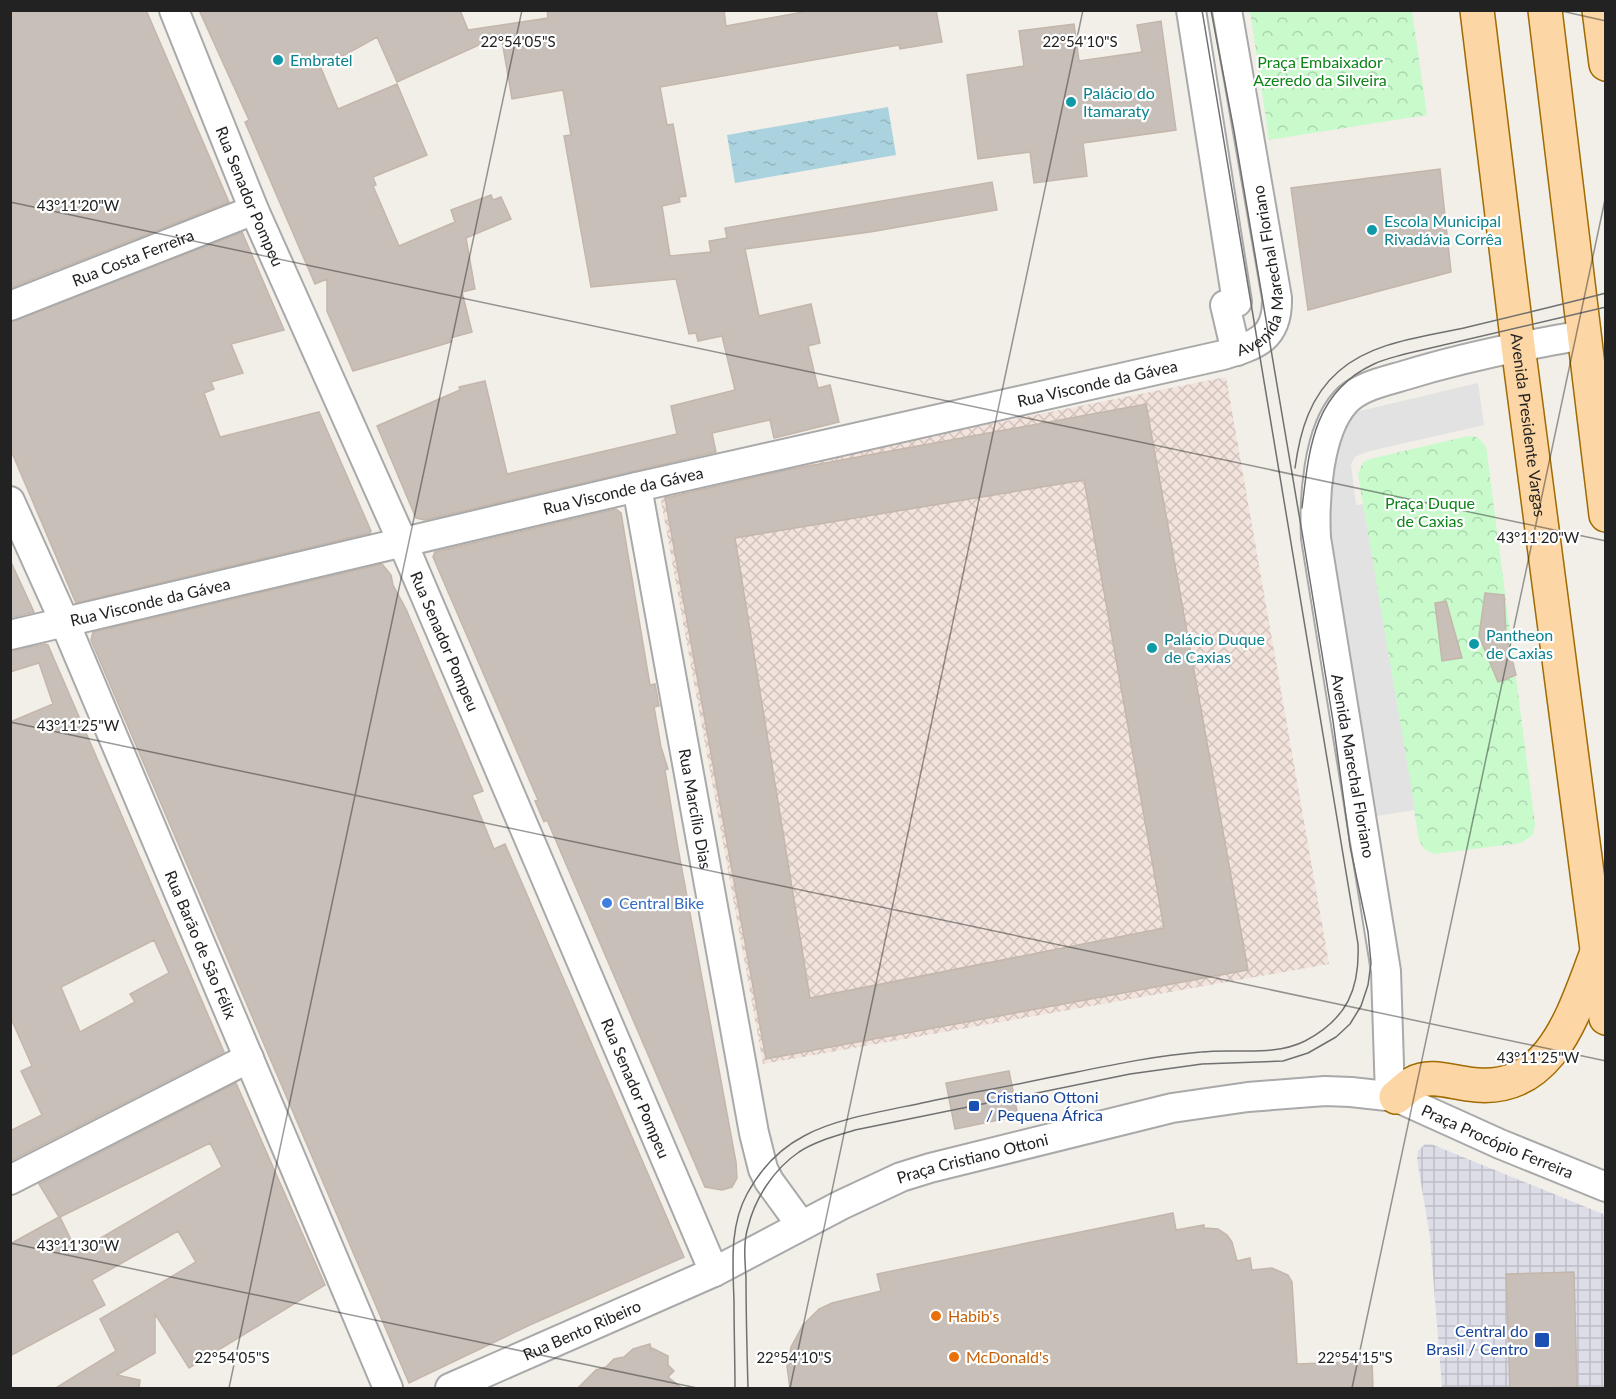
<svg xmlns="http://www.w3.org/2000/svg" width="1616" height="1399" viewBox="0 0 1616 1399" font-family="Lato,sans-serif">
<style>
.military{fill:url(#military-cross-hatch)}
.park{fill:url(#park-crowns)}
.parking{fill:#e2e2e2}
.plaza{fill:url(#plaza-grid)}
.water{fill:url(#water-ripples)}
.building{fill:#c7bfb8;stroke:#c4b6ab;stroke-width:1.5;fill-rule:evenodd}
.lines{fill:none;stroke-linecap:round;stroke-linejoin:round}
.minor-casing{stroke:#a9a9a9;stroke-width:32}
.major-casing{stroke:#a06b00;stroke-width:36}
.minor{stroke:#fff;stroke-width:28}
.major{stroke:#fcd6a4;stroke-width:33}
.tram{stroke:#707070;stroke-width:1.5}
.ticks{fill:none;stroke:#222;stroke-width:1.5;stroke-opacity:0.45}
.culture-dot{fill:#0f9aa8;stroke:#fff;stroke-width:2}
.shop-dot{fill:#3f7fe0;stroke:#fff;stroke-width:2}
.transit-dot{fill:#1a4fb4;stroke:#fff;stroke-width:2}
.food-dot{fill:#e8710a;stroke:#fff;stroke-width:2}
.labels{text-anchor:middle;stroke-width:4.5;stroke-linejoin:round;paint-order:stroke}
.culture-label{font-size:16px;fill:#0d838f;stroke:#fff;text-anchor:start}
.park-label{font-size:16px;fill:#0c8416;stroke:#fff}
.street-label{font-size:16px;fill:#222;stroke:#fff}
.shop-label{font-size:16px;fill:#366cbe;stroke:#fff;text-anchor:start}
.transit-label{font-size:16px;fill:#164399;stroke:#fff;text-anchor:start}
.food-label{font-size:16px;fill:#c56008;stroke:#fff;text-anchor:start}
.ticks-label{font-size:15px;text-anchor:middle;fill:#222;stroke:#fff;stroke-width:4.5;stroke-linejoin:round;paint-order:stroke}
</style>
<defs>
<pattern id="military-cross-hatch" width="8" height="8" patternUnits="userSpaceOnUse" patternTransform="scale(1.5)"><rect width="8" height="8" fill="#f3e3dd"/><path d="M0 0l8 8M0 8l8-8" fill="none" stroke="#d0c2bd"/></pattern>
<pattern id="park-crowns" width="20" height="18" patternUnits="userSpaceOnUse" patternTransform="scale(1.5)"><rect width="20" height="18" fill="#c8facc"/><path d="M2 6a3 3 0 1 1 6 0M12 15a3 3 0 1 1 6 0" fill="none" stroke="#acd6af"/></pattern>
<pattern id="plaza-grid" width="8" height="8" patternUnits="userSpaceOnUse" patternTransform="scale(1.5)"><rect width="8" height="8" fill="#dddde8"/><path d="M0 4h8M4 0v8" fill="none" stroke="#bdbdc7"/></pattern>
<pattern id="water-ripples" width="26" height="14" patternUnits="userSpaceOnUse" patternTransform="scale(1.5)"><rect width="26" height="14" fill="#aad3df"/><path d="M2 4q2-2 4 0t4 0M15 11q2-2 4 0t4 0" fill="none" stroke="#92b5bf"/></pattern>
</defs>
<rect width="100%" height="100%" fill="#f2efe9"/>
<path class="military" d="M1226,377L1329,964L763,1064L659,490Z"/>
<path class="park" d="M1250,11H1412L1427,115L1269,140Z
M1468,436L1477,437L1486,446L1535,824L1533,835L1521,843L1434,854L1424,849L1419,840L1358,474L1363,462L1370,459Z"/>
<path class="parking" d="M1478,383L1484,425L1366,452L1355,457L1351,464L1356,505L1363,504L1415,810L1377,816L1372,819L1321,539L1343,415Z"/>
<path class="plaza" d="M1425,1144H1431L1603,1214L1606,1223L1605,1388H1442L1430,1237L1417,1159L1418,1151Z"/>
<path class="water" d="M888,107L896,155L735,183L727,135Z"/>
<path class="building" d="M10,10H146L229,202L10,288Z
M199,10H460L468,30L548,18L547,10H724L726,26L814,10H936L942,42L900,49L899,45L660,87L667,125L673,124L686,196L679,197L680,202L662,206L670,256L711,252L709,241L727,238L725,228L992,182L997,210L870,232L745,249L759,316L811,304L820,343L808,346L818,388L830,385L839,422L774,438L770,420L712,433L716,452L425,520L416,518L377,426L460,390L459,387L485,381L507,474L677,434L671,406L735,390L722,336L698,341L696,333L689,334L676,279L591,287L564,136L571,135L563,90L512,99L501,35L397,82L377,37L321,68L338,109L397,84L427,155L373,177L376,185L373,186L399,246L455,222L451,210L491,195L493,200L501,197L511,219L466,238L475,289L462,292L472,332L450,338L451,342L353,371L327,311V279L315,284L245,122L249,120Z
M1161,21L1176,130L1083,143L1087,176L1034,183L1030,152L978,159L967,75L1024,66L1019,31L1074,24L1079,61L1142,52L1137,25Z
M1440,169L1451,272L1308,310L1291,188Z
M242,232L284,330L231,344L243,373L211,382L214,389L204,393L220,437L319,412L371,531L370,533L76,603L10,448V322Z
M1146,404L1248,970L766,1059L665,498L782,471ZM1084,480L1164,928L810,998L735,538Z
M616,509L621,513L650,685L655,684L659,706L654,707L661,747L668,769L665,770L678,848L736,1162L737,1178L732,1187L722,1190L705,1187L569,871L547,820L544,822L535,801L538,800L433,557L435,552Z
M10,560L34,612L10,618Z
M382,564L391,575L393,585L406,609L483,791L472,795L494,849L505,844L684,1257L532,1324L409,1383L91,640L93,632Z
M1485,593L1504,595L1506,635L1516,675L1498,682L1479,636Z
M1446,601L1462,658L1442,661L1435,603Z
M45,644L48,645L224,1052L10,1161V1131L42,1115L21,1071L32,1066L10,1016V722L53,704L39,663L10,672V651ZM154,940L169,973L130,994L135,1002L80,1032L61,987Z
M1009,1071L1018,1116L955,1129L946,1083Z
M236,1083L325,1285L189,1368L155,1314V1353L117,1375L140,1380L139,1389H54L116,1351L100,1319L196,1262L178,1231L92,1280L105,1305L10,1356V1244L59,1217L39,1184ZM210,1143L222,1167L77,1252L60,1217Z
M1173,1213L1176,1230L1204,1225V1228L1218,1229L1227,1235L1232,1242L1237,1261L1250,1258L1252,1270L1272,1268L1288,1275L1292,1282L1297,1364L1372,1361L1373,1389H790L787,1366L791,1347L803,1325L819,1309L832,1303L881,1291L877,1274Z
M1574,1272L1577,1387L1510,1389L1506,1274Z
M650,1344L651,1350L652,1348L668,1356V1365L674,1371L668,1377L683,1389H577L596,1370L606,1367L614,1359L624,1357L633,1349Z"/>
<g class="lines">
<g class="minor-casing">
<g id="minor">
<path id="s1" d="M174,10L254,210L402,541L714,1272"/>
<path d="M1191,10L1237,302L1225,305L1233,339L1237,351"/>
<path id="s2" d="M10,306L254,210"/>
<path id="s3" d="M637,487L754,1133L763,1169L769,1181L801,1225"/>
<path id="s4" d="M10,501L65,623L388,1388"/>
<path id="s5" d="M10,635L637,487L1223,355C1257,345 1278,338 1277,298L1227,10"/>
<path d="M1390,1096L1386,971L1316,538C1314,499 1318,432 1345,402C1359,386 1386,381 1406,375C1465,357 1524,345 1584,335"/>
<path d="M10,1180L249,1058"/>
<path id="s6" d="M450,1388L714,1272L841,1205L901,1177L930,1168L1172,1108L1248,1097L1325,1091L1351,1092L1396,1097L1500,1144L1606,1187"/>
</g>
</g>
<g class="major-casing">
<g id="major">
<path id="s7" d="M1477,10L1518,346L1606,1018"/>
<path d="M1545,10L1606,515"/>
<path d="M1599,10L1606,64"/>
<path d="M1396,1097C1402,1093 1407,1086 1414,1083C1429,1074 1451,1082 1468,1084C1550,1097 1573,1015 1596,955"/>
</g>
</g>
<use href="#minor" class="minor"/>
<use href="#major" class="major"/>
<path class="tram" d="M1295,468C1300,431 1310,396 1339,371C1373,341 1425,337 1468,327C1514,316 1560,305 1606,293
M1302,508C1309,449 1313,392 1374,364C1384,359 1395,357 1405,354L1606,307
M735,1388C735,1360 734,1331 734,1302C733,1266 729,1227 747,1194C760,1170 779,1149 804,1136C836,1118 890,1110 927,1102C969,1093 1011,1086 1052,1077C1102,1067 1151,1056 1201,1052C1235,1048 1273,1057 1305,1041C1347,1019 1360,989 1358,944L1202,10
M748,1388C747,1352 746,1315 746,1278C745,1261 743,1243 748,1227C755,1198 774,1169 799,1152C816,1141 836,1136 855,1130L1130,1074L1202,1064L1283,1061L1308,1053L1336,1037L1350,1024L1361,1006L1368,985L1371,963L1368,932L1350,846L1333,721L1304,544L1234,131L1211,10"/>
</g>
<path class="ticks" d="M1557,10L1606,21M10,202L1606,541M10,722L1606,1061M10,1243L697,1388M229,1388L522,10M790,1388L1083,10M1352,1388L1606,195"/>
<g class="culture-dot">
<circle cx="278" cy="60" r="6"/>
<circle cx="1071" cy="102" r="6"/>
<circle cx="1372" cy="230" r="6"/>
<circle cx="1474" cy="644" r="6"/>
<circle cx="1152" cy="648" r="6"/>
</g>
<circle class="shop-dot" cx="607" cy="903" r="6"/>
<g class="transit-dot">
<rect x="968" y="1100" width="12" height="12" rx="3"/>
<rect x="1534" y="1332" width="16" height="16" rx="3"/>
</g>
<g class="food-dot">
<circle cx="936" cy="1316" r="6"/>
<circle cx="954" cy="1357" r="6"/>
</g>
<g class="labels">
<g class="culture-label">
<text x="290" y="66">Embratel</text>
<text x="1083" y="99">Palácio do<tspan x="1083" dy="18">Itamaraty</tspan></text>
<text x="1384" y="227">Escola Municipal<tspan x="1384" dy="18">Rivadávia Corrêa</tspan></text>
<text x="1486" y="641">Pantheon<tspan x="1486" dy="18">de Caxias</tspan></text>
<text x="1164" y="645">Palácio Duque<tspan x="1164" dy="18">de Caxias</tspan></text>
</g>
<g class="park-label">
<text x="1320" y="68">Praça Embaixador<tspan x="1320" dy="18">Azeredo da Silveira</tspan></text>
<text x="1430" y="509">Praça Duque<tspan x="1430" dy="18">de Caxias</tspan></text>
</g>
<g class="street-label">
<text dy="6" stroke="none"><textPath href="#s1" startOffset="201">Rua Senador Pompeu</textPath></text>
<text dy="6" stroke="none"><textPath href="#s2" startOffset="132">Rua Costa Ferreira</textPath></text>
<text dy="6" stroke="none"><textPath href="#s5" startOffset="1353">Avenida Marechal Floriano</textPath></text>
<text dy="6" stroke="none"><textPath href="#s5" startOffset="1116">Rua Visconde da Gávea</textPath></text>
<text dy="6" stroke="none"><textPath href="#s7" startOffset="418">Avenida Presidente Vargas</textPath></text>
<text dy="6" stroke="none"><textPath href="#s5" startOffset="630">Rua Visconde da Gávea</textPath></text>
<text dy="6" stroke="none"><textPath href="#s5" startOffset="144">Rua Visconde da Gávea</textPath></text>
<text dy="6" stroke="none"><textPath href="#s1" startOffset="687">Rua Senador Pompeu</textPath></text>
<text transform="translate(1353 766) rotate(80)" y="6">Avenida Marechal Floriano</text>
<text dy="6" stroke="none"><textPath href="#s3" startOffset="327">Rua Marcílio Dias</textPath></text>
<text dy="6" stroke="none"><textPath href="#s4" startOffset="483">Rua Barão de São Félix</textPath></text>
<text dy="6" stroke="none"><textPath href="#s1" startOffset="1173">Rua Senador Pompeu</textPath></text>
<text dy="6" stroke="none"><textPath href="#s6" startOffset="1114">Praça Procópio Ferreira</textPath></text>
<text dy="6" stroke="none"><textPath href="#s6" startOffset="572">Praça Cristiano Ottoni</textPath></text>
<text dy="6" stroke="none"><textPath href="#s6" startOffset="144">Rua Bento Ribeiro</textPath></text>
</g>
<g class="shop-label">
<text x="619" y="909">Central Bike</text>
</g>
<g class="transit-label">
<text x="986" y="1103">Cristiano Ottoni<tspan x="986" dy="18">/ Pequena África</tspan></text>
<text x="1528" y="1337" text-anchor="end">Central do<tspan x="1528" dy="18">Brasil / Centro</tspan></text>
</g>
<g class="food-label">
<text x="948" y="1322">Habib's</text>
<text x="966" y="1363">McDonald's</text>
</g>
</g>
<g class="ticks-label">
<text x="518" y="47">22°54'05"S</text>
<text x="1080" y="47">22°54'10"S</text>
<text x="78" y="211">43°11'20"W</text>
<text x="1538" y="543">43°11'20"W</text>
<text x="78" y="731">43°11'25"W</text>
<text x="1538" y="1063">43°11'25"W</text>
<text x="78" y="1251">43°11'30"W</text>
<text x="232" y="1363">22°54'05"S</text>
<text x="794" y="1363">22°54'10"S</text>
<text x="1355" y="1363">22°54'15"S</text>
</g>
<rect width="1616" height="1399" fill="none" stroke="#222222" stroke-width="24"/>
</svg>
